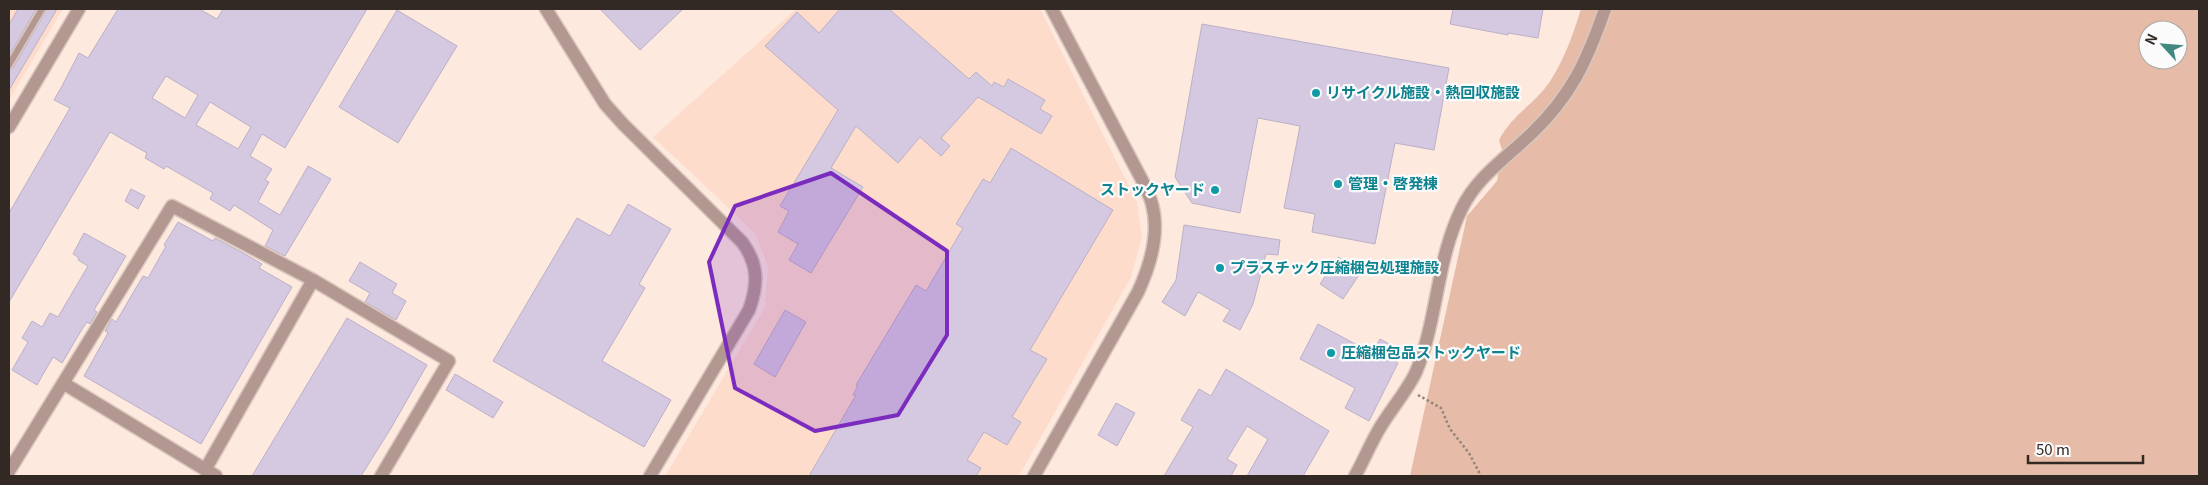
<svg xmlns="http://www.w3.org/2000/svg" width="2208" height="485" viewBox="0 0 2208 485" font-family="Georgia,'Noto Sans JP',serif">
<style>
.built{fill:#fedccc}
.green{fill:#e6bca8;fill-rule:evenodd}
.building{fill:#d4c9e0;stroke:#bbb0c7;fill-rule:evenodd}
.lines{fill:none;stroke-linecap:round;stroke-linejoin:round}
.service-casing{stroke:#d9c6bd;stroke-width:9}
.minor-casing{stroke:#d9c6bd;stroke-width:15}
.tertiary-casing{stroke:#d9c6bd;stroke-width:15}
.path{stroke:#93857d;stroke-width:2.5;stroke-dasharray:2.5 2.5;stroke-linecap:butt}
.service{stroke:#b39891;stroke-width:6}
.minor{stroke:#b39891;stroke-width:12}
.tertiary{stroke:#b39891;stroke-width:12}
.marked{fill:#7b2cbf;fill-opacity:0.2;stroke:#7b2cbf;stroke-width:4;stroke-linejoin:round}
.culture-dot{fill:#0f9aa8;stroke:#fbfbfb;stroke-width:2}
.labels{text-anchor:middle;stroke-width:4.5;stroke-linejoin:round;paint-order:stroke}
.culture-label{font-size:15px;font-weight:bold;fill:#0d838f;stroke:#fbfbfb;text-anchor:start}
</style>
<rect width="100%" height="100%" fill="#fee9df"/>
<path class="built" d="M9,9H63L9,100Z
M796,9H1040L1137,202L1142,237L1131,277L1019,476H665L765,307L768,266L755,233L653,137Z"/>
<path class="green" d="M1581,9H2199V476H1410L1467,216L1497,181L1502,150L1499,140C1512,115 1534,104 1549,83C1564,60 1573,35 1581,9ZM2148,30H2178V60H2148Z"/>
<path class="building" d="M18,9H36L9,56V25Z
M47,9H57L9,90V70L13,68Z
M118,9H199L217,19L223,9H367L285,148L262,134L250,156L272,169L265,180L269,182L258,202L280,215L308,166L331,179L285,256L265,246L273,230L234,205L230,211L210,199L213,193L166,166L164,169L145,158L147,153L110,132L9,302V213L70,108L54,100L62,86L79,53L88,58ZM166,76L198,95L185,118L152,98ZM210,102L251,127L238,149L196,125Z
M600,9H683L640,50Z
M840,9H889L969,79L976,72L992,86L994,82L1004,87L1008,79L1045,100L1040,109L1052,116L1041,134L978,97L941,138L950,146L941,156L920,137L898,163L856,126L831,168L863,187L811,273L789,260L798,244L778,232L789,211L780,206L838,110L765,46L797,12L819,33Z
M1453,9H1543L1538,38L1508,33V35L1450,24Z
M397,10L457,46L398,143L339,107Z
M1202,24L1449,68L1434,150L1395,143L1375,244L1312,232L1315,214L1284,208L1300,126L1258,118L1240,213L1192,203L1175,177Z
M1011,148L1113,210L1030,350L1047,359L1012,417L1021,422L1007,445L984,432L967,460L981,468L976,476H809L856,395H853L858,385H856L916,285L926,291L963,228L956,224L983,179L990,183Z
M131,189L145,196L138,209L125,201Z
M628,204L671,229L639,284L645,288L602,361L671,400L644,447L493,361L577,218L610,236Z
M178,222L213,241L215,238L245,254L262,264L259,268L292,287L201,444L84,376L108,333L105,331L112,319L116,322L143,276L148,278L166,246L164,245Z
M1184,225L1280,240L1278,255L1266,254L1253,304L1240,330L1223,321L1230,310L1198,292L1185,316L1162,302L1176,280Z
M84,233L126,256L94,310L97,312L90,324L87,322L84,326L62,363L53,357L37,385L12,370L28,342L22,338L32,321L42,327L50,313L58,317L88,266L78,260L79,258L73,254Z
M1338,257L1361,272L1343,299L1320,284Z
M360,262L397,284L392,293L406,301L396,320L365,302L370,293L349,281Z
M785,310L806,322L775,377L754,364Z
M347,318L427,365L391,428L361,476H252Z
M1318,324L1372,353L1380,339L1400,350L1395,361L1398,363L1369,421L1345,408L1355,388L1300,359Z
M1226,369L1329,431L1303,476H1247L1268,439L1247,426L1227,459L1237,465L1231,476H1164L1193,427L1181,420L1199,389L1211,396Z
M455,374L503,402L493,418L446,390Z
M1116,403L1135,413L1117,446L1098,435Z"/>
<g class="lines">
<g class="service-casing">
<path id="service" d="M9,65L42,9"/>
</g>
<g class="minor-casing">
<path id="minor" d="M63,383L216,476
M205,470L313,280
M9,471L172,206L313,280L449,361L381,476
M1355,476C1364,460 1371,442 1381,426C1392,408 1407,391 1416,372C1438,319 1436,260 1462,208C1477,177 1506,158 1531,134C1571,96 1587,61 1605,9"/>
</g>
<g class="tertiary-casing">
<path id="tertiary" d="M546,9L605,104L623,124L742,242C759,265 758,285 749,310L650,476
M9,127L79,9
M1034,476L1138,292C1150,266 1160,233 1152,204C1150,196 1146,189 1143,182L1052,9"/>
</g>
<path class="path" d="M1418,395L1441,408L1450,429L1469,453L1481,476"/>
<use href="#service" class="service"/>
<use href="#minor" class="minor"/>
<use href="#tertiary" class="tertiary"/>
</g>
<path class="marked" d="M831,173L947,251V335L898,415L815,431L735,388L709,262L735,206Z"/>
<g class="culture-dot">
<circle cx="1316" cy="93" r="5"/>
<circle cx="1338" cy="184" r="5"/>
<circle cx="1215" cy="190" r="5"/>
<circle cx="1220" cy="268" r="5"/>
<circle cx="1331" cy="353" r="5"/>
</g>
<g class="labels">
<g class="culture-label">
<text x="1326" y="98">リサイクル施設・熱回収施設</text>
<text x="1348" y="189">管理・啓発棟</text>
<text x="1205" y="195" text-anchor="end">ストックヤード</text>
<text x="1230" y="273">プラスチック圧縮梱包処理施設</text>
<text x="1341" y="358">圧縮梱包品ストックヤード</text>
</g>
</g>
<rect width="2208" height="485" fill="none" stroke="#322924" stroke-width="20"/>
<g transform="translate(2163 45) rotate(296)"><circle r="24" fill="#fbfbfb" stroke="#aba7a5"/>
<path d="M0-4L9 19L0 12L-9 19Z" fill="#418882"/>
<text y="-8" font-size="14" font-weight="bold" text-anchor="middle" fill="#322924">N</text>
</g>
<path d="M2028 455v8h115v-8" fill="none" stroke="#322924" stroke-width="2.5"/>
<text x="2036" y="455" font-size="15" fill="#322924" stroke="#fbfbfb" stroke-width="4" paint-order="stroke">50 m</text>
</svg>
